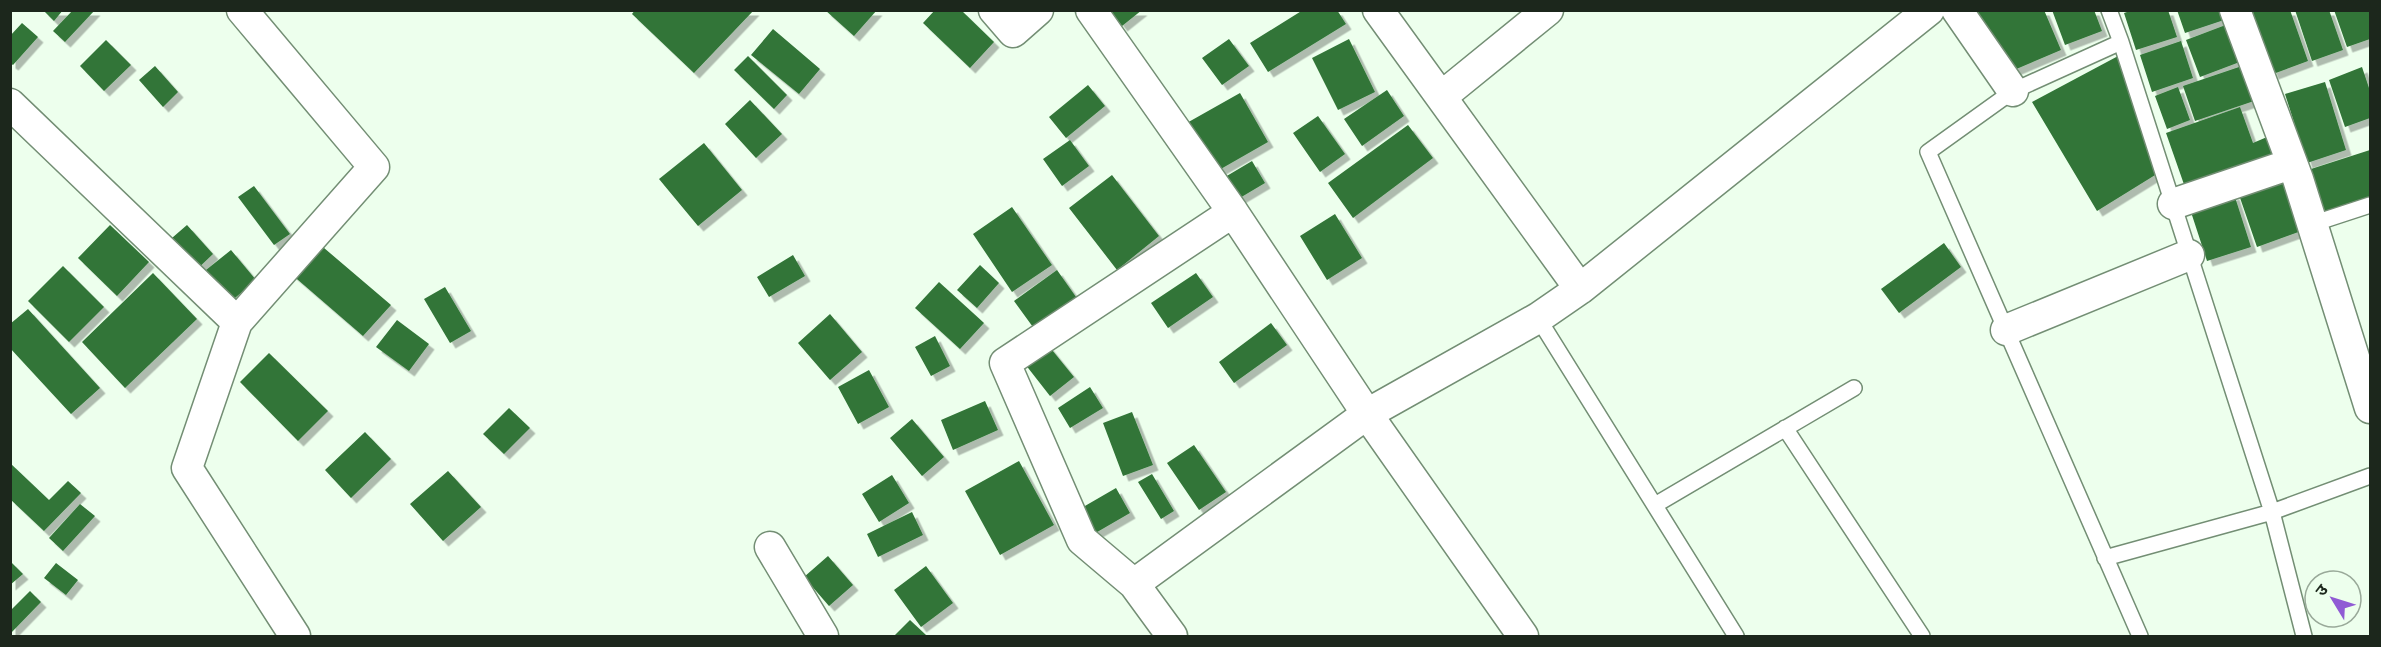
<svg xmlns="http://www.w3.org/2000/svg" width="2381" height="647" viewBox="0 0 2381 647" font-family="'Fira Sans','Noto Sans Devanagari',sans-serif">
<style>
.building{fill:#317537;filter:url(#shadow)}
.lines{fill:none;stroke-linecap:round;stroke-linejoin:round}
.service-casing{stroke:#738e74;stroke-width:18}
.minor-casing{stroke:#738e74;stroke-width:33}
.service{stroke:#fff;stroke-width:15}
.minor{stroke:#fff;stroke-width:30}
</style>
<defs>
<filter id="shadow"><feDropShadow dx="5.5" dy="5.5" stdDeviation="0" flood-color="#0004"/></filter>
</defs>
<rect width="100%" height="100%" fill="#edffed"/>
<path class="building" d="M43,10H63L54,21Z
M73,10H95L65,42L53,31Z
M635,10H754L694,73L632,14Z
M825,10H877L854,36Z
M935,10H961L994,42L970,68L923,23Z
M1110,10H1142L1122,26Z
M1303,10H1337L1346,24L1268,72L1250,43Z
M1963,10H2044L2061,50L2007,73Z
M2052,10H2094L2102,31L2065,45Z
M2133,10H2168L2177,37L2136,50L2124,13Z
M2177,10H2224L2227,19L2185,33Z
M2251,10H2290L2308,61L2273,74Z
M2295,10H2329L2343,50L2312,61Z
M2334,10H2370V39L2347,47Z
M22,23L38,37L13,65L10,63V36Z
M2231,23L2245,60L2200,77L2186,40Z
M773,29L820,69L799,94L751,55Z
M1229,39L1249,66L1222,85L1202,58Z
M1349,39L1375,92L1338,110L1312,58Z
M106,40L131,65L104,91L80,66Z
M2181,41L2193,78L2152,92L2140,55Z
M2120,55L2160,172L2097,211L2032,102Z
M748,56L787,95L774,109L734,70Z
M155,66L178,92L163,107L139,80Z
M2242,66L2254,101L2195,121L2183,86Z
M2362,67L2370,91V118L2345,127L2329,80Z
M2325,82L2346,150L2307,163L2285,94Z
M1088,85L1105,106L1066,138L1049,117Z
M2178,87L2190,120L2167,129L2155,96Z
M1387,90L1404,116L1362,146L1344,119Z
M1240,93L1268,142L1212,174L1185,124Z
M750,100L782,134L756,158L725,124Z
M2240,107L2253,143L2267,137L2275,161L2187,193L2166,133Z
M1318,116L1345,154L1320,172L1293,133Z
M1408,125L1433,158L1353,218L1328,183Z
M1070,140L1089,166L1062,186L1043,159Z
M704,143L742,190L698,226L659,179Z
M2370,150V202L2325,216L2311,169Z
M1252,161L1265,183L1233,202L1220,180Z
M1112,175L1159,236L1117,270L1069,208Z
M2285,176L2304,230L2257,247L2238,192Z
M254,186L290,234L274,245L238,197Z
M2234,194L2251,247L2207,261L2190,209Z
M1012,207L1052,265L1012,292L973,234Z
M1335,214L1362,258L1327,280L1300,236Z
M110,225L149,262L117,296L78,258Z
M187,225L213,254L192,274L165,244Z
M317,242L391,305L363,336L290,273Z
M1944,243L1961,267L1899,313L1881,289Z
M231,250L256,280L222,309L196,278Z
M793,255L805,276L769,297L757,277Z
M980,265L999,283L977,308L957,290Z
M63,266L104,307L69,342L28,301Z
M1057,270L1081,304L1038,334L1014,301Z
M153,273L197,319L125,388L82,342Z
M1196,273L1213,297L1168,328L1151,303Z
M939,282L984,323L960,349L915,308Z
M445,287L471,331L450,343L424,299Z
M28,309L100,388L71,414L10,348V324Z
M830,314L862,352L830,380L798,343Z
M397,320L429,344L409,371L376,347Z
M1271,323L1287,345L1234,383L1219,362Z
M935,336L950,366L931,376L915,347Z
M1048,345L1074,377L1050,396L1025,364Z
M269,353L328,411L298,441L240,382Z
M869,370L889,407L858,424L838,387Z
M1090,387L1103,408L1070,428L1058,408Z
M985,401L998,430L953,450L941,420Z
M509,408L530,428L504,454L483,434Z
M1132,412L1153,465L1123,476L1103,423Z
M912,419L944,457L922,476L890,438Z
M365,432L391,459L351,498L325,470Z
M1194,445L1226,492L1199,510L1167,463Z
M1019,461L1054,525L1000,555L965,491Z
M10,463L49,500L68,481L81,493L44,531L10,499Z
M448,471L481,507L443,541L410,504Z
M1152,474L1174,511L1161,519L1138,482Z
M892,475L909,503L879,522L862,494Z
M1116,488L1130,513L1092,535L1078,510Z
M80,504L95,516L63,551L49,538Z
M912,512L923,535L878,557L867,534Z
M828,556L853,585L829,606L804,577Z
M10,561L23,574L10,585Z
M56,563L78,580L66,595L44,578Z
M926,566L953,603L921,627L894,590Z
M30,591L41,602L10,634V611Z
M910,620L927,636H894Z"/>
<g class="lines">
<g class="service-casing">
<path id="service" d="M2109,10L2121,42L2272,512L2304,636
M2121,42L2013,91L1928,152L2140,636
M2312,224L2370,205
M1538,318L1736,636
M1785,428L1922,636
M1655,505L1854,388
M2105,558L2272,512L2370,476"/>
</g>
<g class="minor-casing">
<path id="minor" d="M994,10L1013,32L1038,10
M1091,10L1233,212L1367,414L1523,636
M1378,10L1580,289
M1957,10L2013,91
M2235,10L2298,179L2370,408
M1441,97L1548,10
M10,104L237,322L374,167L242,10
M2173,204L2291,164
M237,322L187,468L295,636
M2006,330L2189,255
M770,547L823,636
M1134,584L1367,414L1538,318L1580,289L1929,10
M1172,636L1134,584L1082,540L1005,363L1233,212"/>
</g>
<use href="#service" class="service"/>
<use href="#minor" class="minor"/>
</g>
<rect width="2381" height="647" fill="none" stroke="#1c271c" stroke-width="24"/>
<g transform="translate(2333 599) rotate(308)"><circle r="28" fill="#edffed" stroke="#99a999" stroke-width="1.5"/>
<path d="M0-4.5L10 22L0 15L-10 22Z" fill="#905bd4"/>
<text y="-9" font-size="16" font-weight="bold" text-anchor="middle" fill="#1c271c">उ</text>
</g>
</svg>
